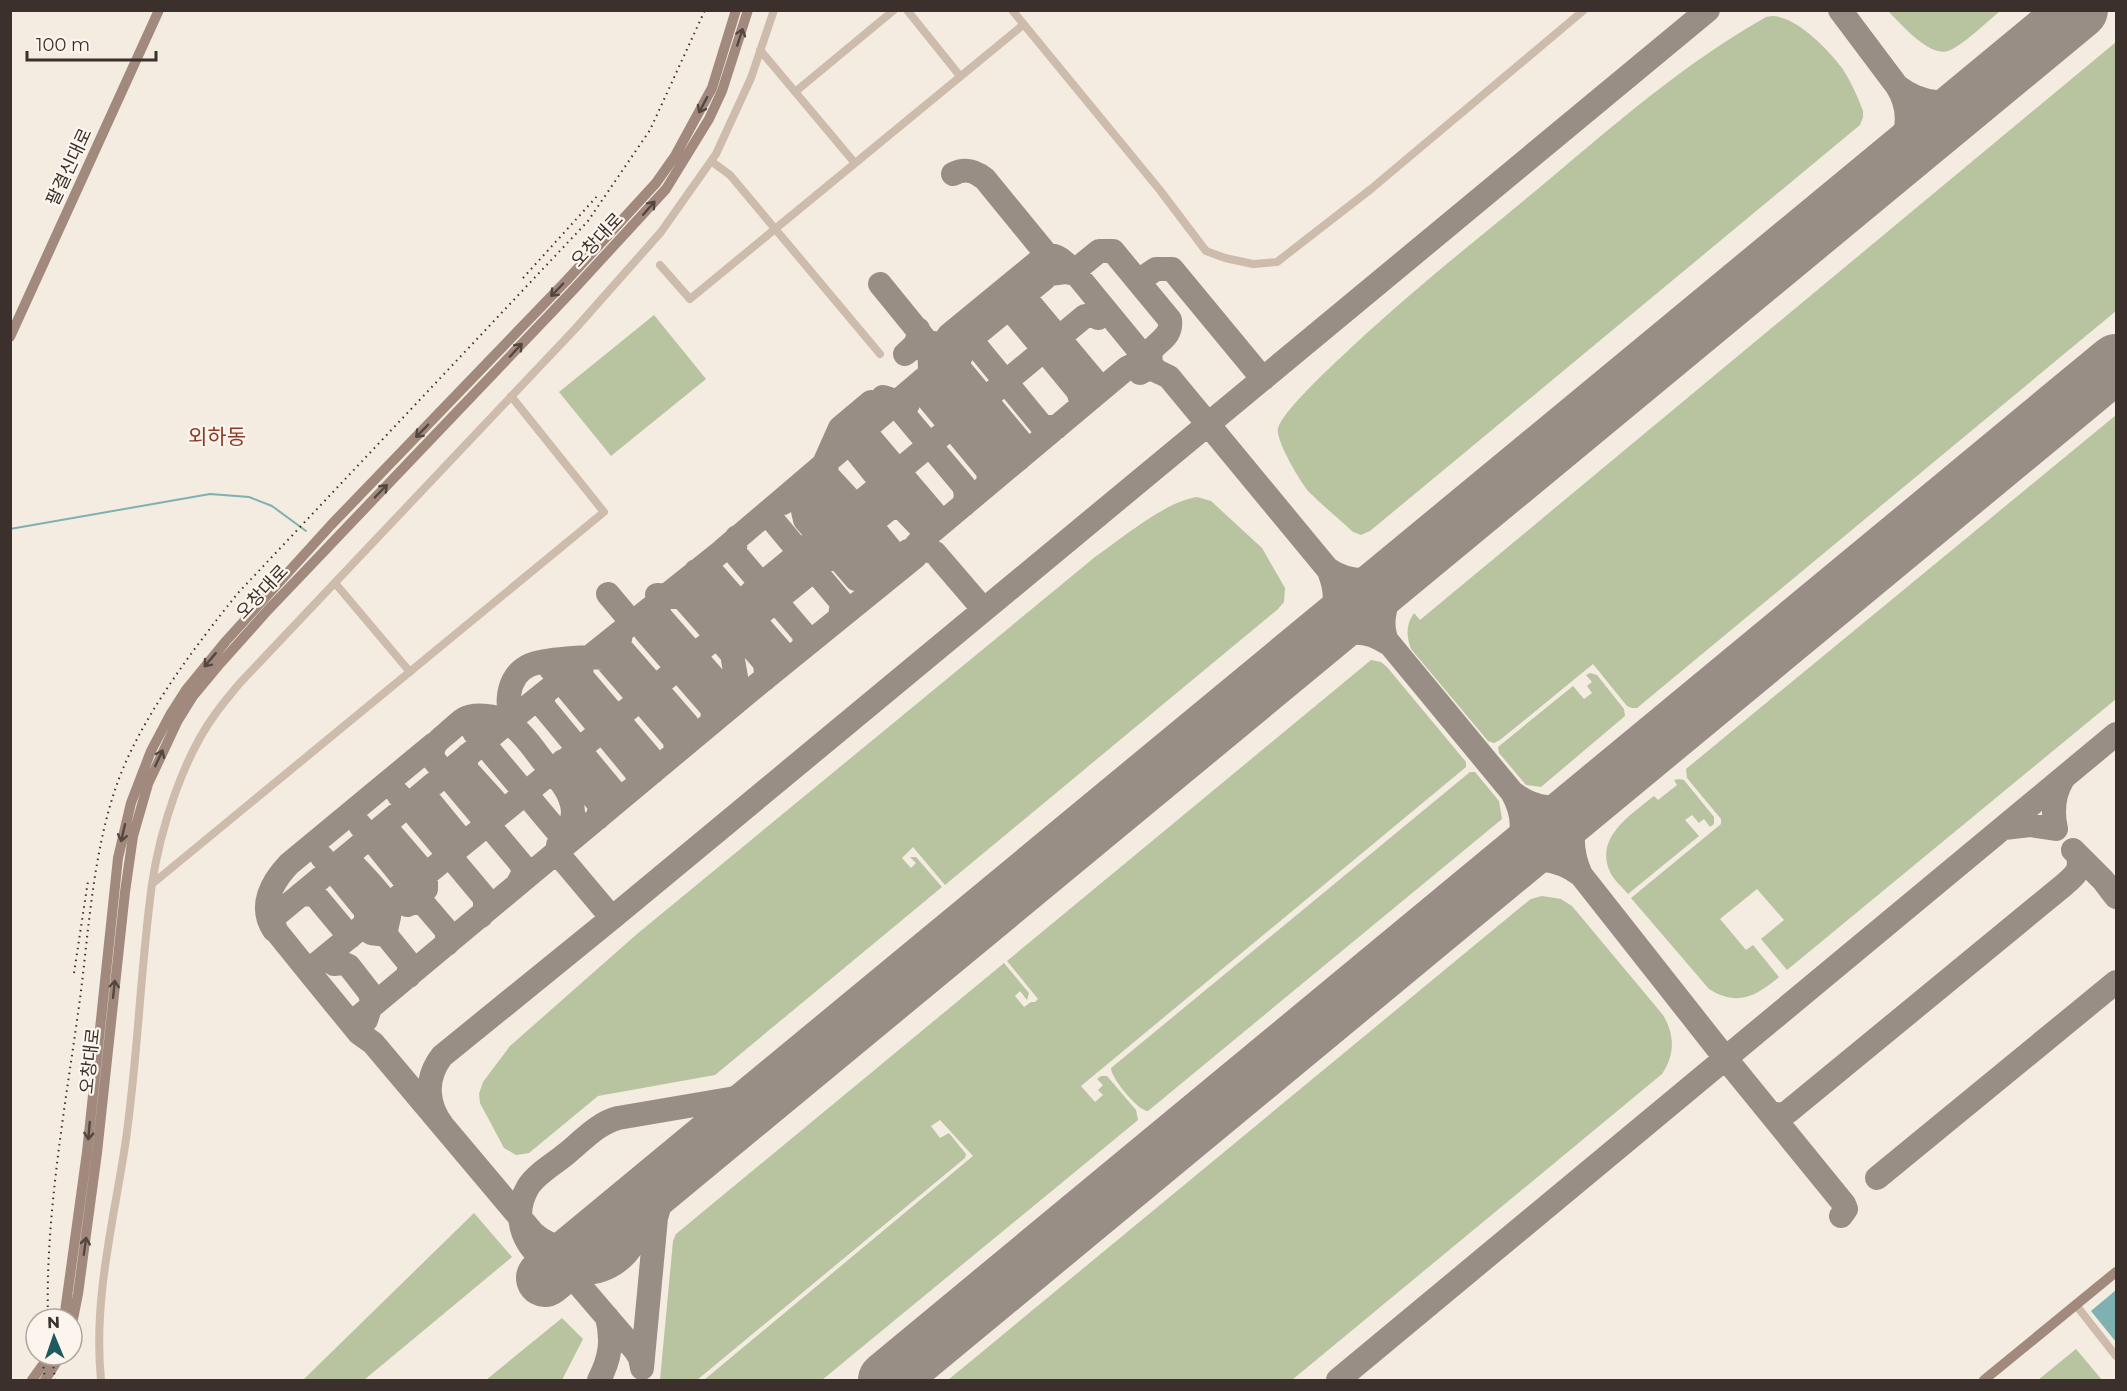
<svg xmlns="http://www.w3.org/2000/svg" width="2127" height="1391" viewBox="0 0 2127 1391" font-family="Montserrat,'Noto Sans KR',sans-serif">
<style>
.green{fill:#b8c4a0}
.water{fill:#7fb0b2}
.lines{fill:none;stroke-linecap:round;stroke-linejoin:round}
.stream{stroke:#7fb0b2;stroke-width:2}
.taxiway{stroke:#988e86;stroke-width:24}
.runway{stroke:#988e86;stroke-width:58}
.street{stroke:#cdbbac;stroke-width:8}
.secondary{stroke:#a18a7d;stroke-width:10}
.rail{stroke:#3b302b;stroke-width:2;stroke-dasharray:1.5 4.5;stroke-linecap:butt}
.oneway{stroke:#544640}
.labels{text-anchor:middle;stroke-width:4.5;stroke-linejoin:round;paint-order:stroke}
.street-label{font-size:18px;fill:#3b302b;stroke:#fbf5ee}
.quarter-label{font-size:21px;fill:#8c3b22;stroke:#fbf5ee}
</style>
<rect width="100%" height="100%" fill="#f4ebe1"/>
<path class="green" d="M1888,11H2000C1989,20 1961,47 1948,51C1929,57 1900,23 1888,11Z
M1772,16C1796,16 1828,49 1842,68C1850,80 1858,97 1863,111V117L1860,125L1370,531L1361,535L1353,532C1339,519 1323,506 1309,492C1301,483 1275,440 1278,428C1282,413 1325,372 1338,360C1404,297 1475,241 1545,183C1615,124 1686,62 1766,17Z
M2116,42V311L1637,708H1632L1627,706L1593,664L1500,740L1494,743L1488,741L1411,649C1406,636 1406,624 1414,613L1420,620Z
M654,315L706,379L611,456L559,392Z
M2116,415V699L1787,970L1761,939L1784,920L1757,889L1720,919L1746,950L1753,945L1779,977C1756,996 1738,1007 1709,989L1631,898L1721,824V819L1687,778L1686,769Z
M1197,497L1211,501L1262,548L1285,588L1284,602L1278,609L945,885L913,847L902,858L911,868L916,863L910,857H916L942,887L715,1075L598,1096L529,1153L516,1155L504,1148L480,1103L479,1094L483,1082L510,1046L637,934L1095,557C1121,539 1166,501 1197,497Z
M1371,660L1381,662L1387,667L1466,762V767L1081,1086L1095,1102L1103,1095L1098,1090L1103,1085L1097,1079L1101,1076H1107L1136,1110L1138,1120L822,1380H704L973,1156L940,1120L931,1126L940,1138L949,1133L966,1154L965,1158L697,1380H660L673,1241L676,1234L1004,963L1029,993L1027,1000L1020,991L1015,996L1024,1007L1031,1002H1035L1038,999L1007,961Z
M1590,673L1597,675L1624,709L1625,716L1541,787L1526,785L1499,753L1498,747L1573,686L1584,699L1592,693L1587,686L1592,682L1586,675Z
M1470,772H1475L1499,801L1502,819L1148,1111C1138,1111 1111,1078 1111,1068Z
M1679,779L1684,780L1714,817V824L1710,827L1704,819L1699,823L1692,815L1685,820L1699,836L1628,894C1622,887 1614,880 1610,872C1594,837 1632,814 1654,796L1658,800L1677,785L1674,780Z
M1542,896L1561,899L1572,906L1663,1015C1675,1035 1675,1055 1662,1074L1292,1380H948L1522,906L1531,899Z
M474,1213L512,1257L364,1380H303Z
M562,1318L583,1339L562,1380H486Z
M2076,1349L2102,1380H2038Z"/>
<path class="water" d="M2116,1290V1342L2091,1311Z"/>
<g class="lines">
<path class="stream" d="M10,529L210,494L249,497L272,506L306,531"/>
<path class="taxiway" d="M1840,10L1897,86C1916,117 1905,144 1885,171
M1897,86C1924,107 1951,106 1980,92
M953,174C965,168 974,170 985,179L1057,267
M1138,281L1156,269H1172L1263,379
M880,284L937,354
M1027,303L1016,302L1014,307L1016,316L1078,391L1081,401L1079,408
M1032,306L1094,380
M936,351L945,352L950,357L1019,440L1021,446L1019,459L1010,460L1003,457L973,421L972,413L975,408L967,409L960,406L930,369L929,342L933,344L944,342L949,335L1039,261C1055,250 1060,258 1072,269L1155,370
M905,354C915,346 919,342 918,329
M961,356L962,346L977,347L1042,426L1056,428
M1140,373C1151,365 1158,372 1169,377L1512,792C1530,824 1522,849 1498,875
M883,397L892,400L964,486L966,495L964,505
M908,404L910,391L920,392L925,395L989,472L988,484
M827,461L826,474L850,500V510L848,514L853,512L860,514L870,524L891,550V565
M811,478L808,484L810,489L880,572L879,586
M783,503C774,504 771,510 771,518L842,603L840,617
M737,537L734,552L804,634L805,644L803,648
M908,551L925,549L935,553L984,610
M1328,569C1352,586 1384,582 1407,566
M856,579L805,520L803,511L840,428L871,402
M751,593L1085,316H1095L1098,318
M608,594L624,613
M657,595L682,597L732,654L736,677L734,689L730,699L720,707
M660,600L658,614L727,693V710
M743,626H745L747,612L713,573L708,571H696V583L765,663L766,674L765,679
M741,629L890,508H902L922,529H935V514L871,439L856,437V451L902,508
M645,631L712,708L713,718L711,723
M621,632L619,646L687,724L691,733L690,741
M1319,639C1335,620 1339,597 1330,574
M1319,639C1345,633 1364,627 1387,643
M1388,643C1375,617 1392,587 1407,566
M582,663L581,676L650,757L653,765V772
M550,668L638,774L637,785
M543,694V706L614,792
M517,729C503,710 506,675 530,665C545,659 588,656 604,658L675,740L676,752
M474,732L557,831
M468,755L466,759V769L503,810
M563,761L600,805L598,818
M432,785L428,789V799L464,843
M1512,792C1535,810 1558,811 1585,803
M398,794L485,898V910L481,916
M1585,803C1569,824 1570,851 1581,875L1726,1059L1844,1204L1846,1209L1841,1216
M360,825L423,903
M2004,828L2030,825L2056,829C2052,811 2053,795 2063,779
M375,832L389,831L426,874V889
M2073,850L2103,880L2116,897
M322,857L366,911V923L362,928
M564,861L612,918
M338,863H352C361,873 385,897 389,907C392,917 384,926 387,935L371,933
M1503,871C1527,853 1558,858 1581,875
M517,885L523,874L522,865L434,760C430,747 436,742 446,734C452,729 458,723 464,719C471,715 479,715 487,716C514,718 528,742 543,761C556,776 572,791 573,812C573,825 566,835 558,845
M301,894L315,895L350,937
M407,905L412,903H423L447,931V944
M377,924L408,962L409,967V976
M274,930C258,906 272,882 289,864L434,744
M334,964L342,963L349,966L370,993L372,1002L366,1020
M314,978L276,931L273,921L275,916L508,722L722,551L972,338L1050,274L1065,272L1072,273L1099,251H1113L1170,320C1172,337 1159,340 1150,352L1151,364
M359,1033L358,1021L360,1016L751,690L915,557L918,553L917,544L1127,368C1138,362 1145,362 1155,369
M1770,1113L1783,1115L1789,1111L2064,885C2073,877 2082,871 2078,857
M443,1126C426,1104 425,1078 442,1056L612,918L1708,10
M1877,1178L2116,982
M654,1189C635,1211 646,1236 622,1258C573,1301 495,1244 528,1187C536,1174 554,1164 566,1154C582,1141 598,1123 618,1118L771,1092
M592,1239C572,1252 551,1249 533,1233L373,1043L359,1033L314,978L312,972L314,966L747,612L781,651L783,655L781,665
M563,1266L635,1350L640,1358L642,1368
M642,1368L656,1218L664,1190L673,1173
M599,1380C610,1359 613,1341 607,1317
M1338,1380L2116,734"/>
<path class="runway" d="M545,1278L2079,10
M887,1380L2116,363"/>
<path class="street" d="M907,10L960,76
M1012,10L1159,189L1206,251L1225,258L1253,264L1277,262L1371,189L1584,10
M760,50L854,162
M795,92L894,10
M711,161L730,175L880,354
M660,265L690,299L1023,25
M335,583L410,672
M152,884L604,512L511,396
M2076,1305L2116,1356
M101,1380C93,1301 113,1224 125,1146C138,1059 140,971 152,884C160,830 183,757 216,713C223,703 231,694 239,684L576,328L661,232L716,154L751,78L774,10"/>
<path class="secondary" d="M10,337L159,10
M64,1319L87,1152L118,858L131,803L151,751L170,715L186,690L226,641L331,525L567,280L656,183L675,156L712,88L736,10
M72,1324L78,1294L97,1153L125,892L133,836L148,784L178,720L193,696L218,666L268,610L575,288L666,189L709,119L722,91L748,10
M32,1380L50,1355
M45,1380L61,1355
M1984,1380L2116,1272"/>
<path class="rail" d="M523,278L599,194
M74,973L88,881
M48,1319C45,1215 66,1102 80,999C89,928 93,852 117,784C141,717 194,648 238,593L588,221L650,130L705,10
M42,1355L45,1380
M52,1355L55,1380"/>
</g>
<defs><path id="oneway-shaft" d="M-6 0H5M1.5-3L5.5 0L1.5 3" fill="none" stroke-width="1.6" stroke-linecap="round" stroke-linejoin="round" transform="scale(1.5)"/></defs>
<g class="oneway">
<use href="#oneway-shaft" transform="translate(740 37) rotate(-72)"/>
<use href="#oneway-shaft" transform="translate(703 105) rotate(118)"/>
<use href="#oneway-shaft" transform="translate(649 208) rotate(-49)"/>
<use href="#oneway-shaft" transform="translate(557 290) rotate(134)"/>
<use href="#oneway-shaft" transform="translate(516 350) rotate(-47)"/>
<use href="#oneway-shaft" transform="translate(422 431) rotate(134)"/>
<use href="#oneway-shaft" transform="translate(381 491) rotate(-46)"/>
<use href="#oneway-shaft" transform="translate(210 660) rotate(130)"/>
<use href="#oneway-shaft" transform="translate(159 758) rotate(-65)"/>
<use href="#oneway-shaft" transform="translate(123 833) rotate(103)"/>
<use href="#oneway-shaft" transform="translate(114 989) rotate(-84)"/>
<use href="#oneway-shaft" transform="translate(89 1131) rotate(95)"/>
<use href="#oneway-shaft" transform="translate(85 1246) rotate(-82)"/>
</g>
<g class="labels">
<g class="street-label">
<text transform="translate(69 167) rotate(-65)" y="6">팔결신대로</text>
<text transform="translate(597 240) rotate(-47)" y="6">오창대로</text>
<text transform="translate(262 592) rotate(-47)" y="6">오창대로</text>
<text transform="translate(90 1061) rotate(-84)" y="6">오창대로</text>
</g>
<g class="quarter-label">
<text x="217" y="444">외하동</text>
</g>
</g>
<rect width="2127" height="1391" fill="none" stroke="#3b302b" stroke-width="24"/>
<g transform="translate(54 1337) rotate(358)"><circle r="28" fill="#fbf5ee" stroke="#aea6a0" stroke-width="1.5"/>
<path d="M0-4.5L10 22L0 15L-10 22Z" fill="#1f5a5e"/>
<text y="-9" font-size="16" font-weight="bold" text-anchor="middle" fill="#3b302b">N</text>
</g>
<path d="M27 51v9h129v-9" fill="none" stroke="#3b302b" stroke-width="3"/>
<text x="36" y="51" font-size="18" fill="#3b302b" stroke="#fbf5ee" stroke-width="4.5" paint-order="stroke">100 m</text>
</svg>
